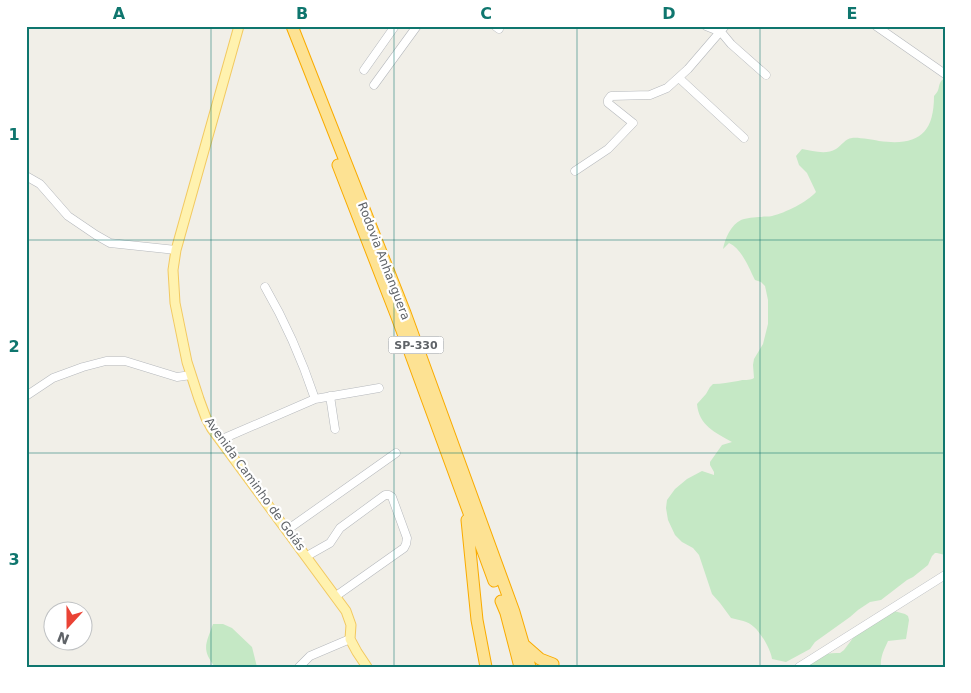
<svg xmlns="http://www.w3.org/2000/svg" width="971" height="693" viewBox="0 0 971 693" font-family="'DejaVu Sans',sans-serif">
<style>
.green{fill:#c5e8c5}
.lines{fill:none;stroke-linecap:round;stroke-linejoin:round}
.minor-casing{stroke:#b5b8bc;stroke-width:9}
.major-casing{stroke:#f2c960;stroke-width:11}
.highway-casing{stroke:#f9ab00;stroke-width:13}
.minor{stroke:#fff;stroke-width:8}
.major{stroke:#fff2af;stroke-width:9}
.highway{stroke:#fde293;stroke-width:11}
.grid{fill:none;stroke:#0f766e;stroke-width:1;stroke-opacity:0.55}
.labels{text-anchor:middle;stroke-width:4.5;stroke-linejoin:round;paint-order:stroke}
.shield{fill:#fff;stroke:#8f9295;stroke-width:1}
.shield-label{font-size:11px;font-weight:bold;fill:#5f6368}
.street-label{font-size:12px;fill:#5f6368;stroke:#fff}
.neatline{fill:none;stroke:#0f766e;stroke-width:2}
.grid-label{font-size:16px;text-anchor:middle;font-weight:bold;fill:#0f766e}
</style>
<rect width="100%" height="100%" fill="#f1efe8"/>
<path class="green" d="M945,79V555L937,553H935L932,556L928,565L913,577L907,580L881,600L870,602L858,610L850,617L815,642L810,649L786,662L772,659C771,650 761,633 754,627C748,621 739,620 731,618L720,603L712,594L699,555L693,548L682,542L675,535L668,520L666,508L667,500L675,489L687,479L702,471L714,475V472L710,465V462L722,445L732,442C715,432 699,426 697,404L706,394L710,387L713,384C722,384 729,382 738,381C744,379 749,381 754,378L753,365L754,359L763,344L768,324V300L765,286L761,282L755,280C749,268 742,249 729,243L723,249C725,238 731,225 741,220C746,218 755,217 761,217C764,216 769,217 772,216C785,213 807,202 816,192L807,173L799,165L796,156L802,149C813,151 826,155 836,149C842,145 845,139 852,138C857,137 874,140 879,141C917,146 934,135 934,96C941,89 937,86 942,80Z
M894,611L905,614L908,616L909,620L906,639L888,641C884,650 880,657 881,667H803C817,658 823,652 840,653L844,650L859,630Z
M213,624H223L232,628L252,647L257,667H215C201,649 206,644 213,624Z"/>
<g class="lines">
<g class="minor-casing">
<path id="minor" d="M495,26L499,29
M706,26L721,32
M876,26L945,74
M721,32L731,44L766,75
M364,70L395,26
M679,78L744,138
M374,85L417,26
M575,171L608,149L633,123L608,103V100L611,96L650,95L667,88L688,69L725,26
M26,176L40,184L68,216L96,235L110,243L176,250
M265,287C286,323 302,360 315,399
M26,396L53,378L83,367L106,361H125L177,377L191,375
M330,396L335,429
M220,440L315,399L379,388
M287,530L396,453
M307,556L330,543L340,528L385,495H389L392,497L407,538L406,544L404,548L336,596
M299,667L310,656L350,639
M799,667L945,575"/>
</g>
<g class="major-casing">
<path id="major" d="M239,26L176,250L173,270L175,303L187,362L199,399L206,418L212,429L346,611L351,625L350,639L357,652L367,667"/>
</g>
<g class="highway-casing">
<path id="highway" d="M292,26L405,313L514,612L530,667
M338,165L397,317L494,581
M467,520L477,620L486,667
M501,601L506,613L520,667
M524,645L540,659L553,664"/>
</g>
<use href="#minor" class="minor"/>
<use href="#major" class="major"/>
<use href="#highway" class="highway"/>
</g>
<path class="grid" d="M211,26V667M394,26V667M577,26V667M760,26V667M26,240H945M26,453H945"/>
<g class="labels">
<rect class="shield" x="388.5" y="336.5" width="55" height="17" rx="4"/>
<g class="shield-label">
<text x="416" y="349">SP-330</text>
</g>
<g class="street-label">
<text transform="translate(384 261) rotate(69)" y="4">Rodovia Anhanguera</text>
<text transform="translate(255 484) rotate(54)" y="4">Avenida Caminho de Goiás</text>
</g>
</g>
<rect width="971" height="693" fill="none" stroke="#ffffff" stroke-width="55"/>
<g transform="translate(68 626) rotate(201)"><circle r="24" fill="#ffffff" stroke="#bfc1c3"/>
<path d="M0-4L9 19L0 12L-9 19Z" fill="#ea4335"/>
<text y="-8" font-size="14" font-weight="bold" text-anchor="middle" fill="#5f6368">N</text>
</g>
<rect x="28" y="28" width="916" height="638" class="neatline"/>
<g class="grid-label">
<text x="119" y="19">A</text>
<text x="302" y="19">B</text>
<text x="486" y="19">C</text>
<text x="669" y="19">D</text>
<text x="852" y="19">E</text>
<text x="14" y="140">1</text>
<text x="14" y="352">2</text>
<text x="14" y="565">3</text>
</g>
</svg>
